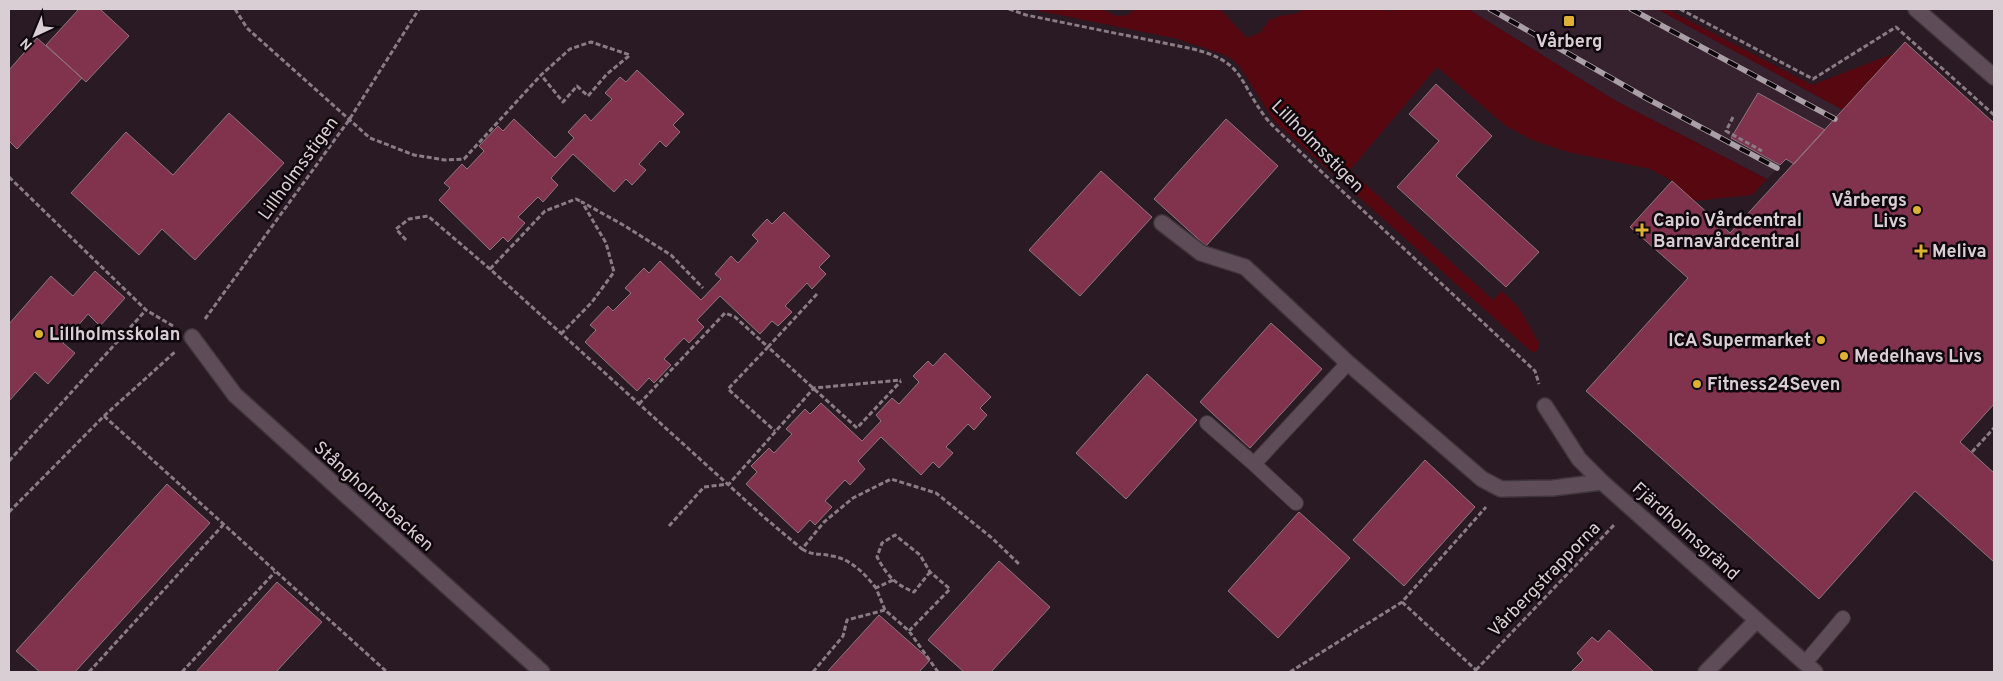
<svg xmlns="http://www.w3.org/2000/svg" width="2003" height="681" viewBox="0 0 2003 681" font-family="Overpass,sans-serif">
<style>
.built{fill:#36222f}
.green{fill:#57070f}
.building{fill:#81334e;stroke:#8d777c}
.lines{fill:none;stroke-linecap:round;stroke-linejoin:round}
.service-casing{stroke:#41353d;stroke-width:16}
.minor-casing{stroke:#41353d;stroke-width:18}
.path{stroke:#897c84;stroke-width:3;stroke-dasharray:5 2.5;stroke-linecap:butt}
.service{stroke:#5e4d58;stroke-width:14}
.minor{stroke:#5e4d58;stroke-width:15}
.rail-casing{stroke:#aa9fa6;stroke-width:5.5}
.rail{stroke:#0e070b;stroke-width:4;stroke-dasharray:11;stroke-linecap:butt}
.poi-dot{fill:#ddb133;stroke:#0e070b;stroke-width:2}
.labels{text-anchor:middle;stroke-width:5;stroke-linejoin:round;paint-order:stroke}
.poi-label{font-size:18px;font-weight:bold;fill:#d8ced4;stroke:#0e070b;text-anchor:start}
.street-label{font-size:18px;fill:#d8ced4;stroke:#0e070b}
</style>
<rect width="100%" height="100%" fill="#291a24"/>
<path class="built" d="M1468,9H1657L1843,110L1825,130L1758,93L1731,138L1780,165L1767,179L1616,101Z"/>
<path class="green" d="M1030,9H1101L1117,16L1128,15L1135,9H1220L1247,38L1261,32L1269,20L1280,16L1298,13L1304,9H1378L1391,11L1398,9H1468L1616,101L1767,179L1752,195L1694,201L1672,181L1650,169L1568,152L1532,140L1506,126L1437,67L1350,170L1493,300L1502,291L1519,308L1539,343L1538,349L1535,352H1532L1275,122L1240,67L1232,59L1222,54L1178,39Z
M1657,9H1667L1812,85L1895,53L1843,110Z"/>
<path class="building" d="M79,9H100L129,36L86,82L46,45Z
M37,38L82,78L17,149L9,141V70Z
M1905,42L1994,123V404L1960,442L1994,473V562L1915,491L1819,599L1586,391L1688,278L1630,227L1672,181L1730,233Z
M637,70L684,114L673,125L680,132L666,147L660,141L639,164L646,170L632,185L626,179L614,192L573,154L551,178L558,185L543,202L538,197L518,217L525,223L508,242L503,237L490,250L439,200L450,188L444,183L462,164L467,169L484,151L479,146L498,126L503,131L514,119L555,158L574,138L568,132L585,114L591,121L612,99L605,93L620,77L626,82Z
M1436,84L1492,136L1456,176L1539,252L1506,287L1397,187L1439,141L1409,114Z
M1758,93L1825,130L1794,164L1786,159L1780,165L1731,138Z
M229,113L284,163L195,260L162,229L139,255L71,193L126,132L173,175Z
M1226,119L1278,166L1206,246L1154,199Z
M1101,171L1152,217L1080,296L1029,250Z
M784,212L830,256L819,267L826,274L812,289L807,283L785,306L792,312L778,326L772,321L760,334L720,296L697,320L704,327L689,343L684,338L664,359L671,365L654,383L649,378L637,391L585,342L596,330L590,325L608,306L613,311L631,293L625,288L644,268L649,273L660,261L701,300L721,279L715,274L731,256L738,263L758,241L752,235L767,219L772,224Z
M95,271L125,298L100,326L88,314L63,343L75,353L48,384L35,372L9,401V324L51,276L73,296Z
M1271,323L1322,369L1250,448L1200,402Z
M945,353L991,397L980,408L987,415L974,430L968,424L946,447L953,453L939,468L933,462L921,475L881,437L858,461L865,469L850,485L845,480L825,501L832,507L815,525L810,520L798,533L746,484L757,472L751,466L769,448L774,453L792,434L786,429L805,409L810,414L821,403L862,441L881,421L876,415L892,398L899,404L919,382L913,376L928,361L933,366Z
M1147,374L1197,420L1126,499L1076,453Z
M1425,460L1475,507L1404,586L1353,540Z
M167,484L210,523L75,672H40L16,651Z
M1299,512L1350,558L1278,638L1228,591Z
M999,561L1050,607L991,672H964L928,640Z
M277,582L322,622L276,672H196Z
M879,615L930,660L919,672H827Z
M1609,630L1654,672H1571L1583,660L1577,653L1592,637L1598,642Z"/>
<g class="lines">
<g class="service-casing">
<path id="service" d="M1207,423L1254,464L1348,363
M1254,464L1296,503
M1805,663L1843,618"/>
</g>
<g class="minor-casing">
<path id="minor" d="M1916,9L1994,77
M1162,223L1201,253L1245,267L1348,363L1482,479L1501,489L1553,488L1602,482
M192,337L235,395L542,672
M1545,406L1579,459L1602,482L1815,672
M1706,672L1757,620"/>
</g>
<path class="path" d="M235,9L247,28L370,138L414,155L445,160L464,159L541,75L570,49L591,42L630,55L607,74L588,96L577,86L563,102L541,75
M1009,9L1026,15L1193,49C1245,62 1238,81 1266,118C1274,128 1285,137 1294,146L1535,371L1539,384
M1680,9L1813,79L1896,27L1994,115
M1733,117L1726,131L1762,151
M9,177L146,310L173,326
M406,240L396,229L409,219L428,216L490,269L765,518L802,549L824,522L853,498L891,479L936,493L992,538L1020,565
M490,269L545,211L576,199L582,202
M817,294L768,347L857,428L901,381
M205,319L349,120L419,9
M561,334L592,302L614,272L606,243L582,202L625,226L671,255L703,288
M639,404L725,313L735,317L768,347L728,389L775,431
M104,416L387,672
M1972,452L1994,428
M9,461L146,310
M9,512L104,416L176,351
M669,526L704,487L729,484L814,388L901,380
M802,549C813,556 820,553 832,556C851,559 865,574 876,588
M1402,602L1476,670L1474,672
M885,610L876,588L893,580
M909,631L950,589L930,572L920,555L895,535L882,543L877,557C887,575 894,584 914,592L930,572
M1476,670L1615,524
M89,672L223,525
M182,672L275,572
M813,672L843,636L847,620L885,610L909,631L938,672
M1290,672L1402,602L1486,507"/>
<use href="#service" class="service"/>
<use href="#minor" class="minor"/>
<g class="rail-casing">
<path id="rail" d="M1490,9L1646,98L1777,168
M1631,9L1835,119"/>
</g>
<use href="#rail" class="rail"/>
</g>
<g class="poi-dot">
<rect x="1563" y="15" width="12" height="12" rx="2.5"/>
<circle cx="1917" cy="210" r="5"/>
<path d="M1639.5 222.5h5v5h5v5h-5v5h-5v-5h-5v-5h5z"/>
<path d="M1918.5 243.5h5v5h5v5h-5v5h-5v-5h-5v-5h5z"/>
<circle cx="39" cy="334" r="5"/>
<circle cx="1821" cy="340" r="5"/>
<circle cx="1844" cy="356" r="5"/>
<circle cx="1697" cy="384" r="5"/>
</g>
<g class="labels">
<g class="poi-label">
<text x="1569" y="47" text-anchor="middle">Vårberg</text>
<text x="1907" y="206" text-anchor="end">Vårbergs<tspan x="1907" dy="21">Livs</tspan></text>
<text x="1653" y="226">Capio Vårdcentral<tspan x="1653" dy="21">Barnavårdcentral</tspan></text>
<text x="1932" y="257">Meliva</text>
<text x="49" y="340">Lillholmsskolan</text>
<text x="1811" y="346" text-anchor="end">ICA Supermarket</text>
<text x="1854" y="362">Medelhavs Livs</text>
<text x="1707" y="390">Fitness24Seven</text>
</g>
<g class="street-label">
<text transform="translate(1318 146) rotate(45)" y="6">Lillholmsstigen</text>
<text transform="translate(298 168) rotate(-54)" y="6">Lillholmsstigen</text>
<text transform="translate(374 496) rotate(42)" y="6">Stångholmsbacken</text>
<text transform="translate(1686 531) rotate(42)" y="6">Fjärdholmsgränd</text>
<text transform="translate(1544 579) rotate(-46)" y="6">Vårbergstrapporna</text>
</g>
</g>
<rect width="2003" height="681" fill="none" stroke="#d8ced4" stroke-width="20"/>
<g transform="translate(35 35) rotate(224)" stroke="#0e070b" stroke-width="4" paint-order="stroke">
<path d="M0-4L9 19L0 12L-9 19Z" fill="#d8ced4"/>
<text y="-8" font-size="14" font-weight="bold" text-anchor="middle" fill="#d8ced4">N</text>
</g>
</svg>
